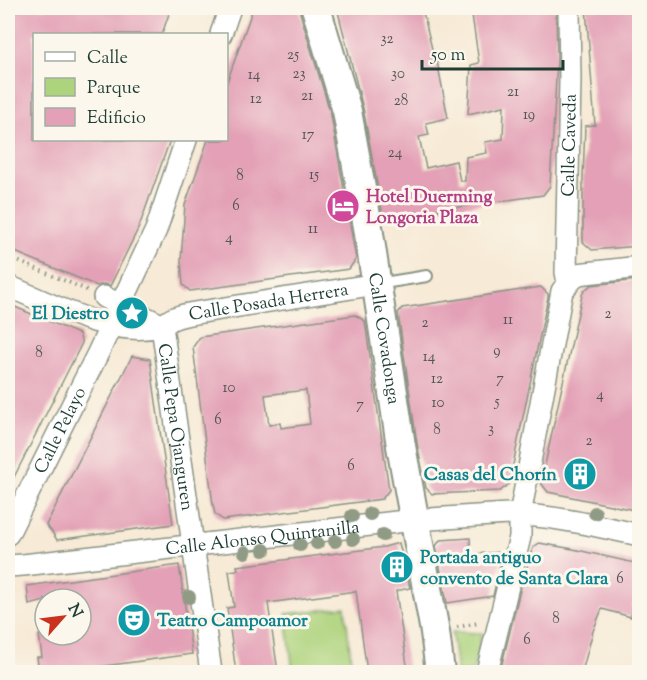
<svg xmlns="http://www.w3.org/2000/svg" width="647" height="680" viewBox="0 0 647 680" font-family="'Sorts Mill Goudy',serif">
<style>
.green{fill:#add37c;stroke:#668858;stroke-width:1.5}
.building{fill:#e3a0b6;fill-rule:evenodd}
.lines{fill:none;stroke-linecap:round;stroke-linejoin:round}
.lane-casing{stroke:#8b9485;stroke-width:14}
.street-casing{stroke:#8b9485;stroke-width:24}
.secondary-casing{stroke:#8b9485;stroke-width:32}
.path{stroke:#8b9485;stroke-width:4;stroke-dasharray:1.5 4.5;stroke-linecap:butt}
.lane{stroke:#fff;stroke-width:10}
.street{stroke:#fff;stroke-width:21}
.secondary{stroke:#fff;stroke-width:28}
.tree{fill:#909b85}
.labels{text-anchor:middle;stroke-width:6;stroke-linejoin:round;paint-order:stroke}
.number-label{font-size:15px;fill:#505654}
.street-label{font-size:18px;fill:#1f3d34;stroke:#fbf7ec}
.hotel-label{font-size:18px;font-weight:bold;fill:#b23c85;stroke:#fbf7ec;text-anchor:start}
.culture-label{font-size:18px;font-weight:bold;fill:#0d838f;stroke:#fbf7ec;text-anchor:end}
</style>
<rect width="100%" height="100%" fill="#fbf7ec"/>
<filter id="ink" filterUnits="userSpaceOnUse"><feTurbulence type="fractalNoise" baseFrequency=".0167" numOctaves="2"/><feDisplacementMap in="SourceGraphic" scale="12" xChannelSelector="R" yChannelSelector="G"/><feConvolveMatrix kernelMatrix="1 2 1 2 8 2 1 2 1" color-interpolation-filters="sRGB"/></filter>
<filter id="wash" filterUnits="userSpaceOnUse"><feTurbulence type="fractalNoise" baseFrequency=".008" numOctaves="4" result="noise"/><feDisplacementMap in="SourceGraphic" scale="24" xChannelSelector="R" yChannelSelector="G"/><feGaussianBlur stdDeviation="1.35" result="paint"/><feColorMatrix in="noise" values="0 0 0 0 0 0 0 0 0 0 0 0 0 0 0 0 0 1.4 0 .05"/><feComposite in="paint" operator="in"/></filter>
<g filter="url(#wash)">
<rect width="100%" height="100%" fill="#f7ead6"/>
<path class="green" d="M345,607L352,668L315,672H293L286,614Z
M452,632L482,633L473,672H457Z"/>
<g id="blocks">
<path class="building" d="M8,8H171L162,34H34V140H170L139,227L110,286L104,284L97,286L8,249Z
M253,8H300V13L331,115L356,259L349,269L190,291L183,285L181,261L185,205L208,140H226V85Z
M337,8H422L434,57L436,56L439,71L448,118L426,123L429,135L419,137L426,168L456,161L460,181H465L466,157L487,153L485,142L503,139L504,106L468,114L471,65L479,63L471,8H556L557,61L550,186L543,195L437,210L383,216L363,108Z
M586,8H639V246L592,250L583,242V177L585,126L595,125Z
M639,280V511L548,492L541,483L582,295L584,291L591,285Z
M541,287L548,294V297L509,484L500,491L432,494L426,488L417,443L398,313L402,308Z
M8,304L79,334L82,343L8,489Z
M355,315L365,321L389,490L382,499L223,520L215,514L213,505L193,347L200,337ZM306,390L310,424L281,428L280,423L269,425L265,395Z
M132,356L150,359L173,524L57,540L52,532L46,525Z
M470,538L471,554L503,552L493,596L447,603L436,546L440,540Z
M399,543L410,588L396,591L408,672H367L356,591L268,603L278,672H236L227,608L234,607L229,571L238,570L237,566L384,547Z
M539,543L573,549L639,564V605L633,604L631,617L602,609L593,631L582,672H500L525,570H526L533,548Z
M179,565L192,654L60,672H39L37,657H42L39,635H81V599H45V601L29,605L27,586Z"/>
</g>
</g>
<g filter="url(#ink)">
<use href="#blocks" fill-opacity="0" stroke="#8b9485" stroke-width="1.5"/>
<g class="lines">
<g class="lane-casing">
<path id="lane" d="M377,284L427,276"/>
</g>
<g class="street-casing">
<g id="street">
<path d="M221,34L230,8"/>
<path id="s1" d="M568,283L566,272L570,80L569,8"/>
<path id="s2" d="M8,286C51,304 113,338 160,326C165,325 168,321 172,319C179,316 188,314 195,313L377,284"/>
<path d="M104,297L161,325"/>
<path id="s3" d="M162,326L211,672"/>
<path id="s4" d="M8,534L98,353L156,230L186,140"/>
<path id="s5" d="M8,566L23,565L414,520L508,514C550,515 598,526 640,535"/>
<path d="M487,672L520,537V515L562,291L577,274L640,267"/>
</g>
</g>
<g class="secondary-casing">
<g id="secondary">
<path id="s6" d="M316,8L347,111L368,227L401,446L435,632L440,672"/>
</g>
</g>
<path class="path" d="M8,257L87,290
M457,627L479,623"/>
<use href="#lane" class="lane"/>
<use href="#street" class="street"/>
<use href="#secondary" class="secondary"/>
</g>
<g class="tree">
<circle cx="595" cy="513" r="7"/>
<circle cx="370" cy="514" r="7"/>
<circle cx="352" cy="516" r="7"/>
<circle cx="383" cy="535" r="7"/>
<circle cx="353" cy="539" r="7"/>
<circle cx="335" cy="541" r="7"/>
<circle cx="317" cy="543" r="7"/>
<circle cx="300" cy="545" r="7"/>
<circle cx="264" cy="550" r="7"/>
<circle cx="245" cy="552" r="7"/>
<circle cx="189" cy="597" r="7"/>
</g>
</g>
<defs>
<g id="hotel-disc" transform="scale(1.725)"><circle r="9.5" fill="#d1479c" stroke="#fbf7ec"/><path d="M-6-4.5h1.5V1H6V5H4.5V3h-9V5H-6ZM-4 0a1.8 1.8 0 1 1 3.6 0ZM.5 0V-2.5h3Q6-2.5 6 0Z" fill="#fff"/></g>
<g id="sight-disc" transform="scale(1.725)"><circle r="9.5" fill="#0f9aa8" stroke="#fbf7ec"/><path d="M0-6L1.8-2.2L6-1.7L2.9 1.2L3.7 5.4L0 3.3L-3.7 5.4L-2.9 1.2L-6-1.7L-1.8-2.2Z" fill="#fff"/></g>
<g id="building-disc" transform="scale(1.725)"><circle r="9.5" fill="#0f9aa8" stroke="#fbf7ec"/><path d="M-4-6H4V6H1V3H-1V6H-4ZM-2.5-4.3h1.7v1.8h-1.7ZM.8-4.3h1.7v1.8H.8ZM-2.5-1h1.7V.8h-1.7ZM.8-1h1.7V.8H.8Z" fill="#fff"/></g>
<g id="theatre-disc" transform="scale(1.725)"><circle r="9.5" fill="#0f9aa8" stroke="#fbf7ec"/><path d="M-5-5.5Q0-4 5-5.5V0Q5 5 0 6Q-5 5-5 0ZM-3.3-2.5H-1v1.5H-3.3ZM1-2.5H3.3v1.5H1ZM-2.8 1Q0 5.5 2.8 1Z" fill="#fff"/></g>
</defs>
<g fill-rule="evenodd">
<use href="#hotel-disc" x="343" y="206"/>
<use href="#sight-disc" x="132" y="313"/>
<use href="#building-disc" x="580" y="474"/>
<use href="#building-disc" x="397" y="567"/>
<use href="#theatre-disc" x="134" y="620"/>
</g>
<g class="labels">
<g class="number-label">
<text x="387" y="43">32</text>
<text x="293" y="59">25</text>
<text x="299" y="78">23</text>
<text x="398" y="78">30</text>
<text x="254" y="79">14</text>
<text x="513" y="96">21</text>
<text x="307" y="100">21</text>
<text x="256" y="103">12</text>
<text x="401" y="105">28</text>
<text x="529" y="119">19</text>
<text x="308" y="139">17</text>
<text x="395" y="157">24</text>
<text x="314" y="179">15</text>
<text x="240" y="180">8</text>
<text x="236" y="210">6</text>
<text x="313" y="233">11</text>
<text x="229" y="242">4</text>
<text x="608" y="318">2</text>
<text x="508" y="324">11</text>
<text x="425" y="327">2</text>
<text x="497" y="355">9</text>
<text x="39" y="357">8</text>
<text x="429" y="361">14</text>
<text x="437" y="383">12</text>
<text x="500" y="383">7</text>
<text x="229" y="392">10</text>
<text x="600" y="399">4</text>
<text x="497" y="406">5</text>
<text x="438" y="407">10</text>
<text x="360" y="409">7</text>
<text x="218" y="424">6</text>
<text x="491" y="433">3</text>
<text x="437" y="434">8</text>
<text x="589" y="445">2</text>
<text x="351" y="470">6</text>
<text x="620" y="583">6</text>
<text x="556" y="623">8</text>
<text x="527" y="644">6</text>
</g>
<g class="street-label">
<text dy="6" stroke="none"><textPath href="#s1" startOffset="138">Calle Caveda</textPath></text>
<text dy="6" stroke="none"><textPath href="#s2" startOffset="272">Calle Posada Herrera</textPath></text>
<text dy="6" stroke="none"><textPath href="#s6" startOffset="338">Calle Covadonga</textPath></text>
<text dy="6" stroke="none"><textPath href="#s3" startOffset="102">Calle Pepa Ojanguren</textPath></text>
<text dy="6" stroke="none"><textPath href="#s4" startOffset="116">Calle Pelayo</textPath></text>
<text dy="6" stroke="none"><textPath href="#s5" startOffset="256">Calle Alonso Quintanilla</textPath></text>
</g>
<g class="hotel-label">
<text x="366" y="202">Hotel Duerming<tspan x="366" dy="21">Longoria Plaza</tspan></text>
</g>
<g class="culture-label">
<text x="109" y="319">El Diestro</text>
<text x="557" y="480">Casas del Chorín</text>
<text x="420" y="563" text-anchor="start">Portada antiguo<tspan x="420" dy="21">convento de Santa Clara</tspan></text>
<text x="157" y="626" text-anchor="start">Teatro Campoamor</text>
</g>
</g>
<rect width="647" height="680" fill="none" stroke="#fbf7ec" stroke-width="30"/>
<rect x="33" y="33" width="195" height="108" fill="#fbf7ec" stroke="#a3ada2" stroke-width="1.5"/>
<rect x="45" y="52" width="30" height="9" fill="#ffffff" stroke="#a3ada2" stroke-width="1.5"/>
<text x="87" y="63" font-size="18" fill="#1f3d34">Calle</text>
<rect x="45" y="78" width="30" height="18" fill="#add37c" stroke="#a3ada2" stroke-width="1.5"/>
<text x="87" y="93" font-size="18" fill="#1f3d34">Parque</text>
<rect x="45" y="108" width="30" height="18" fill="#e3a0b6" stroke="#a3ada2" stroke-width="1.5"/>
<text x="87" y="123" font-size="18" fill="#1f3d34">Edificio</text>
<g transform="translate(63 617) rotate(62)"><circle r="28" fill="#fbf7ec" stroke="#a3ada2" stroke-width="1.5"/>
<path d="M0-4.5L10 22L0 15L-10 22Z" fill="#c8321e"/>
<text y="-9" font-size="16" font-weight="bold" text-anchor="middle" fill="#1f3d34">N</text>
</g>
<path d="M422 60v9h141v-9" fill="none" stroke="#1f3d34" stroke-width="3"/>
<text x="431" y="60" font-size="18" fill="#1f3d34" stroke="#fbf7ec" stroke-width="4.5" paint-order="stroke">50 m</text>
</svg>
